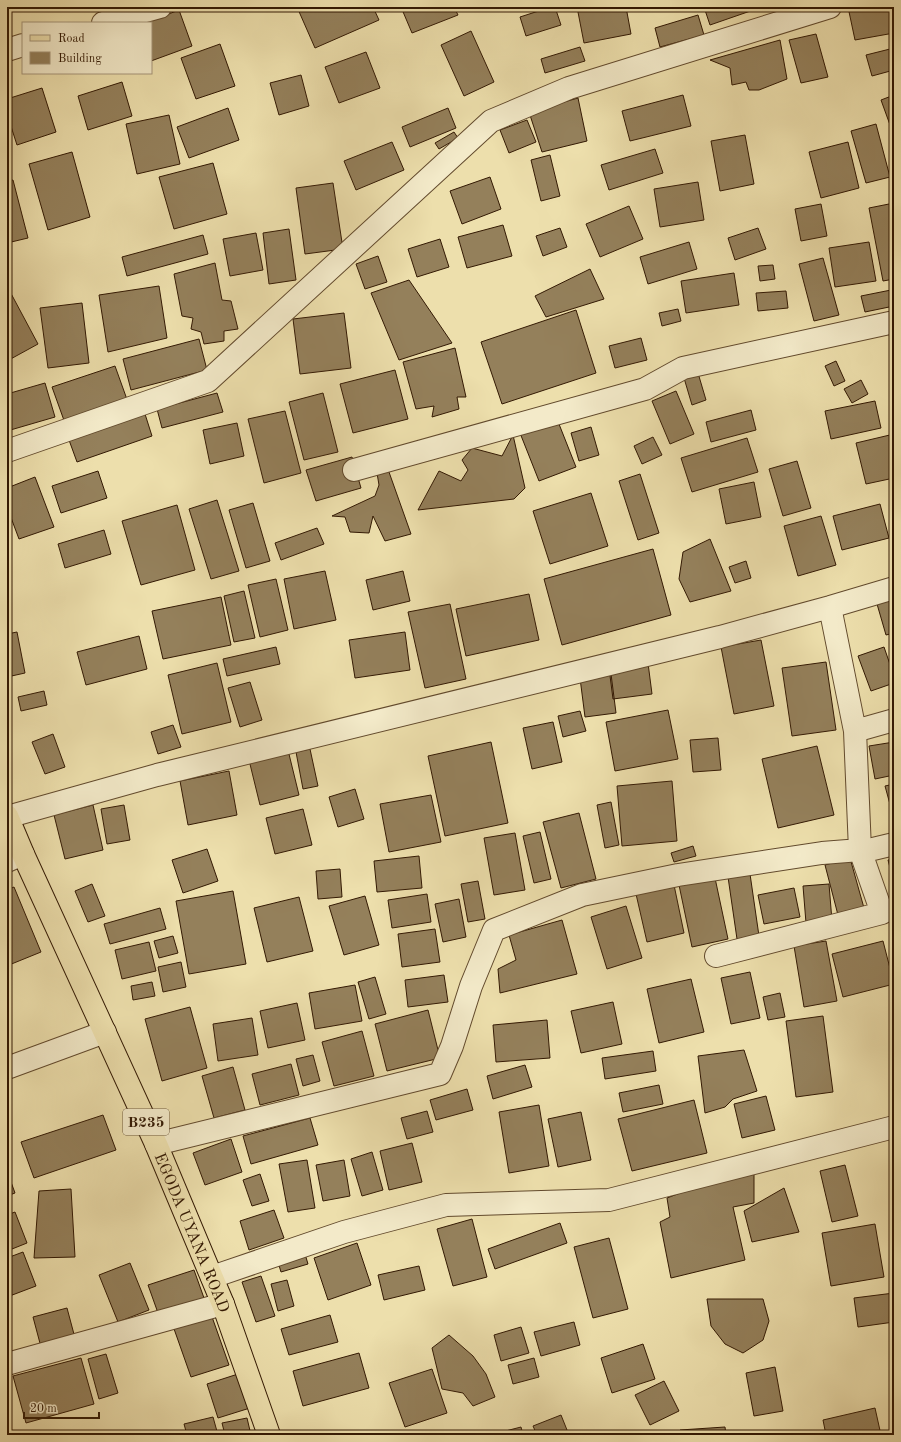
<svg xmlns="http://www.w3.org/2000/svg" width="901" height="1442" viewBox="0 0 901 1442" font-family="'Old Standard TT',serif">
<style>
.building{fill:#94805b;stroke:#331903}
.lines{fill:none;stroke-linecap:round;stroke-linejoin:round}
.street-casing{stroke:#624a2d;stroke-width:24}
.primary-casing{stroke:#331903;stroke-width:24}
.street{stroke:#f3eac9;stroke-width:22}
.primary{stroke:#eddfac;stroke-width:22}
.labels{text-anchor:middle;stroke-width:4;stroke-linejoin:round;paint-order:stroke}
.shield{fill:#f3eac9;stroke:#6d583e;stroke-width:1}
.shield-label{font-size:15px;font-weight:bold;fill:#331903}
.street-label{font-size:16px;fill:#331903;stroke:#f3eac9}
</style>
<rect width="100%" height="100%" fill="#eddfac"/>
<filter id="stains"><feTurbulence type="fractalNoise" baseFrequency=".005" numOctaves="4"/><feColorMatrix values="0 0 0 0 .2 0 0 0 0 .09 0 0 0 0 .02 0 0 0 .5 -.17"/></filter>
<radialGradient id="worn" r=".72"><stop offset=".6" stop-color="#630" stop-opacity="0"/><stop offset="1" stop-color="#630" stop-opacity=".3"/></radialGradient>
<path class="building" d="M297,7H373L379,20L315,48Z
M401,7H454L458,15L412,33Z
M551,7H555L561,25L526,36L520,17Z
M577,7H626L631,34L584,43Z
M704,7H762L710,25Z
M848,7H894V33L855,40Z
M179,10L192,46L151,61V23H145Z
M698,15L704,35L660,47L655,28Z
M471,31L494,82L464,96L441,45Z
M816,34L828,77L801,83L789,40Z
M780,40L787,79L759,90H749L746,82L732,85L730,68L710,60Z
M220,44L235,86L196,99L181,58Z
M580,47L585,61L545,73L541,59Z
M894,48V70L872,76L866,55Z
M366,52L380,88L339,103L325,67Z
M301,75L309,106L279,115L270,83Z
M122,82L132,116L88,130L78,96Z
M42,88L56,132L17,145L7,114V99Z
M683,95L691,126L630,141L622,111Z
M894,95V136L881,100Z
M578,98L587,141L542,152L529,112Z
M228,108L239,140L189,158L177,127Z
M448,108L456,128L410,147L402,127Z
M169,115L180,164L137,174L126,124Z
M527,120L536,142L509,153L500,130Z
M876,124L890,177L866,183L851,131Z
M454,132L458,138L439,149L435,143Z
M745,135L754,184L720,191L711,141Z
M392,142L404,170L356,190L344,161Z
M848,142L859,188L821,198L809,152Z
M655,149L663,173L609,190L601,165Z
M72,152L90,217L48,230L29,164Z
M550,155L560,196L541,201L531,160Z
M213,163L227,214L174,229L159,177Z
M490,177L501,209L462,224L450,191Z
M13,180L28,238L7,243V181Z
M698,182L704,220L660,227L654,189Z
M333,183L343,249L305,254L296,188Z
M894,203V279L883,281L869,208Z
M821,204L827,236L801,241L795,209Z
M629,206L643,239L600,257L586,224Z
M503,225L512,256L467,268L458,237Z
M560,228L567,247L543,256L536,236Z
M758,228L766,249L735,260L728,238Z
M289,229L296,280L269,284L263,233Z
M256,233L263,270L230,276L223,239Z
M203,235L208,254L127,276L122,257Z
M440,239L449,267L417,277L408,249Z
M689,242L697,269L648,284L640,257Z
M869,242L876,281L835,287L829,248Z
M378,256L387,282L365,289L356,264Z
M823,258L839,315L814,321L799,264Z
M215,263L222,300L231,301L238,329L224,331V341L204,344L201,332L191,329L193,318L182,316L174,274Z
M773,265L775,279L760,281L758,266Z
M590,269L604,299L546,317L535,296Z
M734,273L739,305L686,313L681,281Z
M409,280L452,343L399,360L371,293Z
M7,286L38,344L7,361Z
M159,286L167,338L108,352L99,295Z
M891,290L894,306L865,312L861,296Z
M786,291L788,308L758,311L756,293Z
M82,303L89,363L48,368L40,308Z
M678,309L681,321L662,326L659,313Z
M576,310L596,373L502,404L481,342Z
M344,313L351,368L300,374L293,319Z
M641,338L647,360L615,368L609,346Z
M199,339L207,370L131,390L123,359Z
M455,348L466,397H457L459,409L432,417L434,406L416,409L403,362Z
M836,361L845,381L834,386L825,366Z
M115,366L129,405L66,426L52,387Z
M395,370L408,419L353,433L340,384Z
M698,373L706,400L692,405L684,378Z
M861,380L868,394L852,403L844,389Z
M45,383L55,417L7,431V394Z
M676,391L694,434L670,444L652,401Z
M217,393L223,412L162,428L157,409Z
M323,393L338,452L304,460L289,402Z
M875,401L881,428L831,439L825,411Z
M751,410L756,430L711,442L706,422Z
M285,411L301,473L264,483L248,419Z
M145,414L152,436L77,462L69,440Z
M557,419L576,467L539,481L520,433Z
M237,423L244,456L210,464L203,430Z
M591,427L599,455L579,461L571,433Z
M894,434V478L866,484L856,443Z
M513,435L525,488L514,499L418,510L439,471L461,481L468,470L462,460L472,448L502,456Z
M653,437L662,455L642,464L634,446Z
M747,438L758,472L692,492L681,458Z
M352,457L361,488L316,501L306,470Z
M384,458L411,534L385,541L373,516L369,533L350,532L345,517L332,516L375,496L379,485L375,461Z
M797,461L811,508L783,516L769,469Z
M98,471L107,498L61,513L52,486Z
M640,474L659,533L638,540L619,481Z
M35,477L54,527L19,539L7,507V488Z
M754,482L761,517L726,524L719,489Z
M591,493L608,546L550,564L533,511Z
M217,500L239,571L211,579L189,509Z
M253,503L270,561L246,568L229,510Z
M880,504L889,538L842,550L833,516Z
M177,505L195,570L141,585L122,521Z
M821,516L836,565L798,576L784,526Z
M317,528L324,544L281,560L275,543Z
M104,530L111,554L65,568L58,544Z
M710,539L731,591L690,602L679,579L683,552Z
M653,549L671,615L562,645L544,579Z
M746,561L751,578L735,583L729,567Z
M325,571L336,620L294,629L284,579Z
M403,571L410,601L373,610L366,580Z
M276,579L288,630L260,637L248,585Z
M244,591L255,638L234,642L224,596Z
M529,594L539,640L466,656L456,609Z
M221,597L231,645L163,659L152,611Z
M892,599L894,605V633L886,635L877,604Z
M450,604L466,679L425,688L408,612Z
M17,632L25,673L7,677V634Z
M405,632L410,670L355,678L349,640Z
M139,636L147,669L86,685L77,652Z
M761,640L774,706L734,714L721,647Z
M276,647L280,664L227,676L223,659Z
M884,647L894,676V683L871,691L858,656Z
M826,662L836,730L792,736L782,668Z
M217,663L231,722L182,734L168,675Z
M648,663L652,694L613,699L609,668Z
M611,674L616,713L585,717L580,678Z
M250,682L262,720L240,727L228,688Z
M44,691L47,705L21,711L18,697Z
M668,710L678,759L615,771L606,722Z
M580,711L586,731L563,737L558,716Z
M553,722L562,762L532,769L523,728Z
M173,725L181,747L158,754L151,732Z
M53,734L65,767L45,774L32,742Z
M718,738L721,770L693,772L690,740Z
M491,742L508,823L445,836L428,756Z
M894,742V775L875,779L869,746Z
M817,746L834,815L778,828L762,759Z
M310,749L318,786L303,789L296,752Z
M288,750L299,795L260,805L249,760Z
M229,771L237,815L188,825L180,781Z
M672,781L677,841L622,846L617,786Z
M894,784V819L885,786Z
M355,789L364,819L338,827L329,797Z
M431,795L441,842L389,852L380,804Z
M611,802L619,845L605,848L597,805Z
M93,805L103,850L65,859L54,815Z
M124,805L130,840L107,844L101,809Z
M303,809L312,845L275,854L266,818Z
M579,813L596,879L561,888L543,822Z
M540,832L551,879L534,883L523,836Z
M515,833L525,890L494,895L484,838Z
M693,846L696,856L674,862L671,853Z
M207,849L218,881L183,893L172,860Z
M419,856L422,888L377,892L374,861Z
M850,858L864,908L838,915L825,865Z
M894,859V883L888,860Z
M340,869L342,897L318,899L316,871Z
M750,874L759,936L737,939L728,877Z
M715,878L728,939L692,947L679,885Z
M478,881L485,919L468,922L461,884Z
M92,884L105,916L88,922L75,891Z
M829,884L832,921L806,923L803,886Z
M674,885L684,933L647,942L636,894Z
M14,887L41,952L9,965L7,961V890Z
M794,888L800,917L764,924L758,895Z
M233,891L246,964L189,974L176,901Z
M427,894L431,922L392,928L388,900Z
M365,896L379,945L344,955L329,906Z
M299,897L313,951L267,962L254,908Z
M459,899L466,937L443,942L435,904Z
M626,906L642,958L607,969L591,917Z
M160,908L166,929L110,944L104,924Z
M562,920L577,974L500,993L498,969L516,960L509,935Z
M435,929L440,962L402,967L398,934Z
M173,936L178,953L159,958L154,941Z
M826,941L837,1001L804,1007L794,946Z
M883,941L894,984L843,997L832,954Z
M149,942L156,971L122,979L115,950Z
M181,962L186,987L163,992L158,967Z
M750,972L760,1018L731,1024L721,978Z
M444,975L448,1002L408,1007L405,980Z
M375,977L386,1014L369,1019L358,982Z
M691,979L704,1032L659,1043L647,989Z
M152,982L155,996L133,1000L131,986Z
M355,985L362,1021L315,1029L309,993Z
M780,993L785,1017L768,1020L763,997Z
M613,1002L622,1044L581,1053L571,1011Z
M297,1003L305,1040L268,1048L260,1011Z
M190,1007L207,1068L162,1081L145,1019Z
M428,1010L440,1058L387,1071L375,1024Z
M823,1016L833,1092L796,1097L786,1021Z
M252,1018L258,1055L218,1061L213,1024Z
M547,1020L550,1058L496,1062L493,1025Z
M362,1031L374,1076L334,1086L322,1042Z
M744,1050L757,1091L733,1099L725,1107L705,1113L698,1056Z
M653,1051L656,1071L605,1079L602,1058Z
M313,1055L320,1081L303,1086L296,1059Z
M291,1064L299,1095L260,1105L252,1074Z
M525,1065L532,1087L493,1099L487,1076Z
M233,1067L245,1110L214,1118L202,1076Z
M659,1085L663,1104L623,1112L619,1093Z
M467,1089L473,1110L436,1120L430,1100Z
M766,1096L775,1130L742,1138L734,1104Z
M694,1100L707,1153L632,1171L618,1119Z
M539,1105L549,1166L509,1173L499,1112Z
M427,1111L433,1132L407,1139L401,1118Z
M581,1112L591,1160L558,1167L548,1119Z
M103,1115L116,1150L34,1178L21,1142Z
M310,1118L318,1145L251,1164L243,1136Z
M231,1139L242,1172L205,1185L193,1153Z
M412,1143L422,1182L389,1190L380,1151Z
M894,1143V1168L890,1144Z
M372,1152L383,1190L362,1196L351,1159Z
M307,1160L315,1208L288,1212L279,1164Z
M344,1160L350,1196L323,1201L316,1165Z
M845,1165L858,1216L832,1222L820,1171Z
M7,1171L15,1193L7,1196Z
M754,1173V1203L733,1207L745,1260L671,1278L660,1222L670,1217L667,1198L693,1188Z
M260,1174L269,1201L252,1206L243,1180Z
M784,1188L799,1232L752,1242L744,1211Z
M71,1189L75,1257L34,1258L39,1191Z
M274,1210L284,1238L249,1250L240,1221Z
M15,1212L27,1243L7,1251V1215Z
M472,1219L487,1277L453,1286L437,1229Z
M560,1223L567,1243L495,1269L488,1249Z
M875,1224L884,1277L831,1286L822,1233Z
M609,1238L628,1309L593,1318L574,1247Z
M357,1243L371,1285L328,1300L314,1258Z
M23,1252L36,1286L7,1297V1258Z
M305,1254L308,1264L281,1272L278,1262Z
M130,1263L149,1310L118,1322L99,1275Z
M419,1266L425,1290L384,1300L378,1275Z
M194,1270L204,1298L158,1313L148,1285Z
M261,1276L275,1316L256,1322L242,1282Z
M287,1280L294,1306L278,1311L271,1284Z
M894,1293V1322L858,1327L854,1298Z
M707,1299H763L769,1321L763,1340L743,1353L725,1344L711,1326Z
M67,1308L75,1338L41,1347L33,1317Z
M211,1314L229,1365L191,1377L173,1326Z
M330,1315L338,1342L289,1355L281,1329Z
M574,1322L580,1345L541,1356L534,1332Z
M521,1327L529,1353L501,1361L494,1335Z
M449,1335L473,1356L486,1374L495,1397L473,1406L463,1393L442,1389L432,1348Z
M643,1344L655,1379L612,1393L601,1358Z
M359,1353L369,1388L303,1406L293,1371Z
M106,1354L118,1393L99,1399L88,1359Z
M81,1358L94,1404L26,1423L13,1376Z
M534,1358L539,1377L513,1384L508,1365Z
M775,1367L783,1411L754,1416L746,1373Z
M432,1369L447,1413L405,1427L389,1383Z
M238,1374L250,1408L218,1418L207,1384Z
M664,1381L679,1411L650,1425L635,1395Z
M875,1408L881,1435H826L823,1420Z
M561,1415L569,1435H537L533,1426Z
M213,1417L218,1435H187L184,1424Z
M247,1418L251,1435H225L222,1423Z
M521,1427L523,1435H490Z
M725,1427L726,1435H680V1430Z"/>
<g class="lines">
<g class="street-casing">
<path id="street" d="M103,23L160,7
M7,50L23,45
M7,451L208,381L491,121L569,88L830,7
M354,470L645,389L683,368L894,322
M855,731L894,720
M7,817L157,775L720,637L830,607L894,588
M7,861L23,854
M716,956L882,913L860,850L855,731L830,607
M7,1068L105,1032
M156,1144L440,1074L452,1046L471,986L494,930L582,895L678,875L822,853L873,849L894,844
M212,1277L344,1232L446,1205L609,1200L894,1127
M7,1364L223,1304"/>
</g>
<g class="primary-casing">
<g id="primary">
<path id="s1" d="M7,816L23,854L156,1144L223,1304L269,1435"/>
</g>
</g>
<use href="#street" class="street"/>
<use href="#primary" class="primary"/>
</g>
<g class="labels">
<rect class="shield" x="123" y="1109" width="46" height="26" rx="3"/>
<g class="shield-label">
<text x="146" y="1127">B235</text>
</g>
<g class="street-label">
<text dy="6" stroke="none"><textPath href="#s1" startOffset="456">EGODA UYANA ROAD</textPath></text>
</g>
</g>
<rect width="901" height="1442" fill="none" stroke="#eddfac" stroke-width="24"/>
<rect x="8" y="8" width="885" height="1426" fill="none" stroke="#331903" stroke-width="2"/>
<rect x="12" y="12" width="877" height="1418" fill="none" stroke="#331903"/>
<rect x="22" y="22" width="130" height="52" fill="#f3eac9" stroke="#a6967a"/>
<rect x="30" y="35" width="20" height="6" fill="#eddfac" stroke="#a6967a"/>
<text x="58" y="42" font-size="12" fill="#331903">Road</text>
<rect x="30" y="52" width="20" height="12" fill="#94805b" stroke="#a6967a"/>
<text x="58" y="62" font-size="12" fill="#331903">Building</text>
<path d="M24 1412v6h75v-6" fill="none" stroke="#331903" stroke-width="2"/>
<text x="30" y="1412" font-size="12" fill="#331903" stroke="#f3eac9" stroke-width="3" paint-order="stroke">20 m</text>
<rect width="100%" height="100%" filter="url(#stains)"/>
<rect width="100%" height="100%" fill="url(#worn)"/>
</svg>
